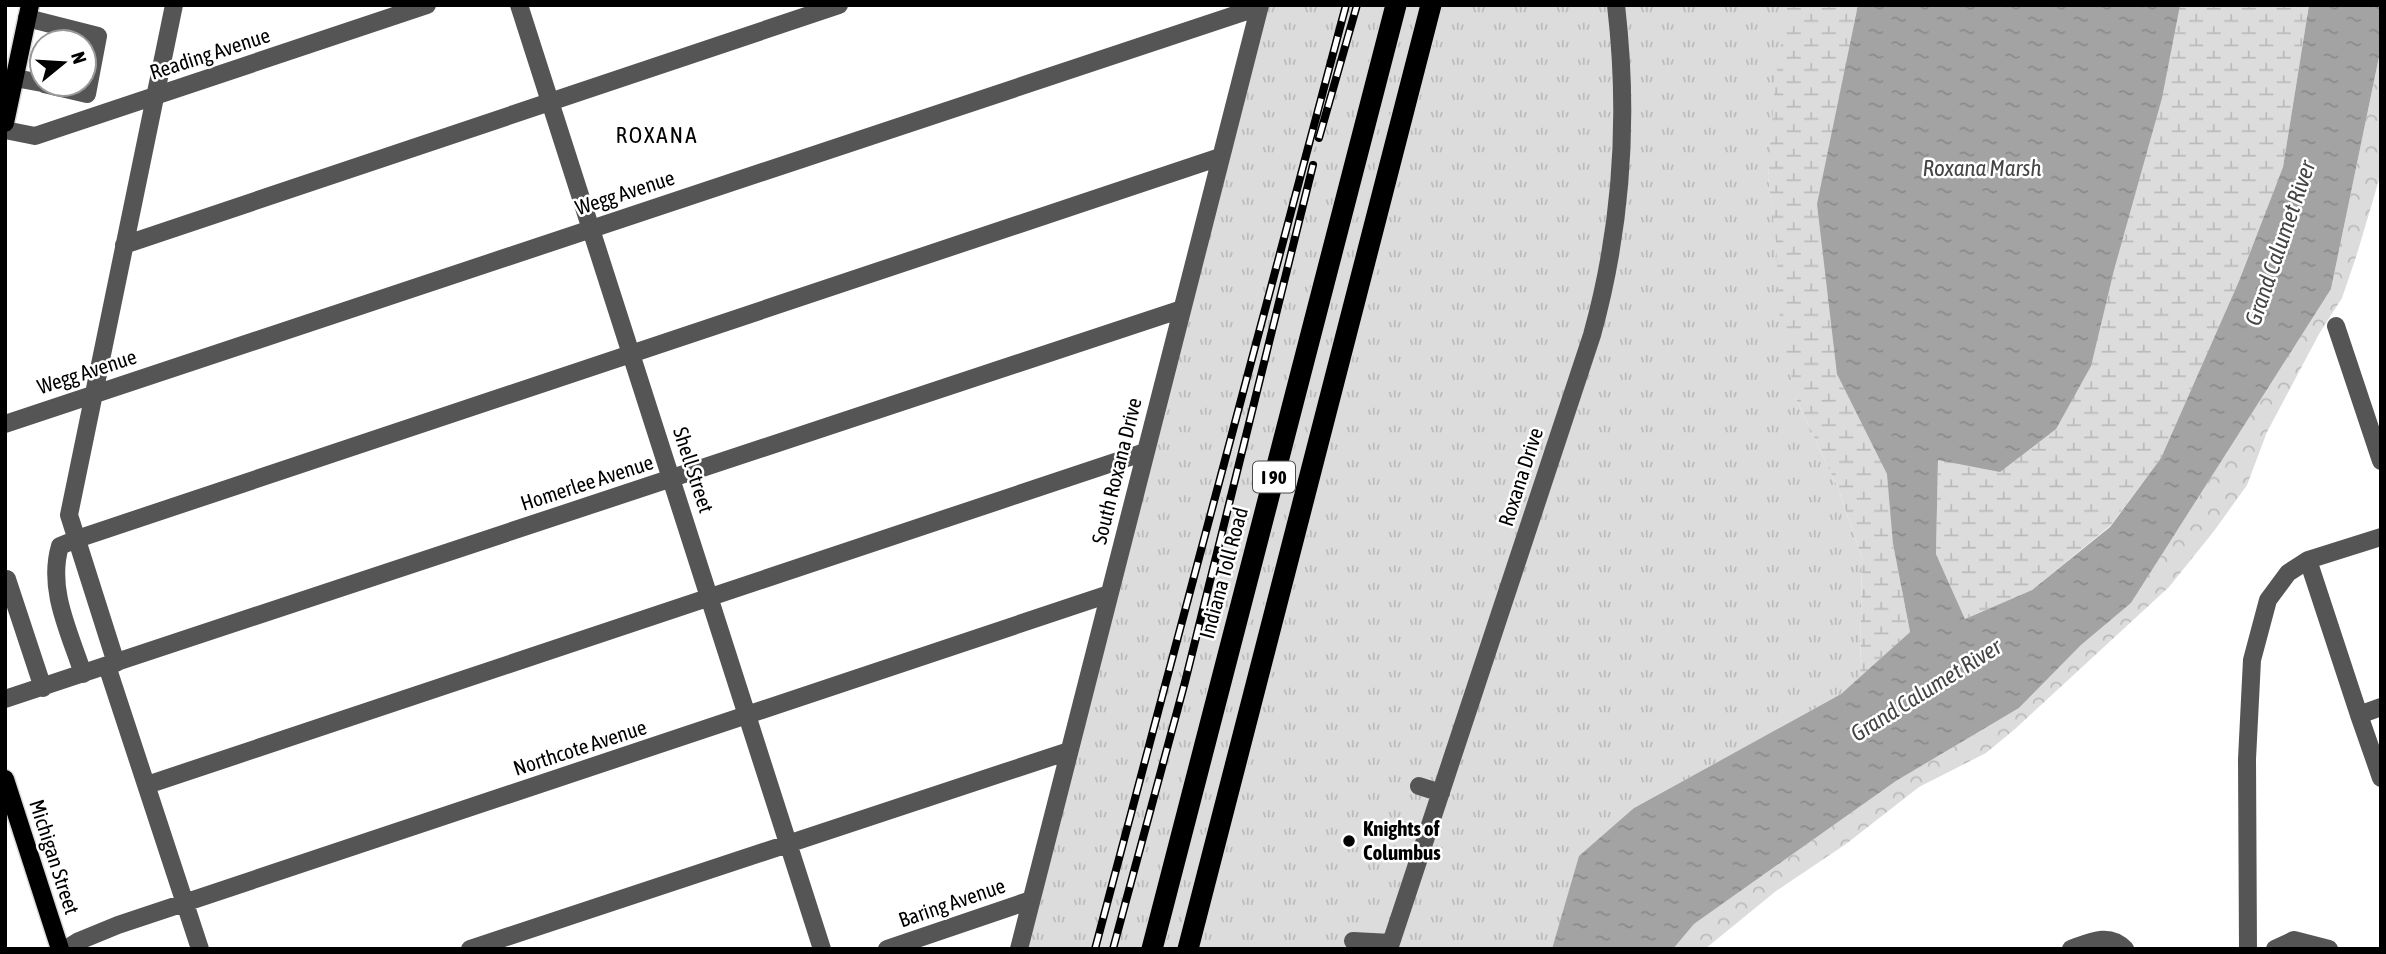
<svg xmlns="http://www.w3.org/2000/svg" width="2386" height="954" viewBox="0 0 2386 954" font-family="'Asap Condensed',sans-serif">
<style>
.grass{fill:url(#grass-tufts)}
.forest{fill:url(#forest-crowns)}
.wetland{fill:url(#wetland-marsh)}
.water{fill:url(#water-ripples)}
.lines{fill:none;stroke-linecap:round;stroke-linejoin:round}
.major-casing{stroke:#dbdbdb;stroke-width:21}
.highway-casing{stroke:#dbdbdb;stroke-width:24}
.minor{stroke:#555;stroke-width:18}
.major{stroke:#000;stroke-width:18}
.highway{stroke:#000;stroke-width:21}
.rail-casing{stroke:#000;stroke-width:8}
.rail{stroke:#fff;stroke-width:5;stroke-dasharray:16;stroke-linecap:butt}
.poi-dot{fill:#000;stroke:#fff;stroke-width:2.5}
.labels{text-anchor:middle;stroke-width:5;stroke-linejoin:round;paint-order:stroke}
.shield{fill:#fff;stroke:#4c4c4c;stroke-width:2}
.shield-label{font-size:19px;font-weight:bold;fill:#000}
.street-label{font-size:21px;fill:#000;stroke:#fff}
.poi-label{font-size:21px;font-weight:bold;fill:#000;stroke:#fff;text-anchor:start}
.neighbourhood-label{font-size:23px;letter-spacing:2px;fill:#000;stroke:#fff}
.water-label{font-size:23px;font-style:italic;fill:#444;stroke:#fff}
</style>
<defs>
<pattern id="grass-tufts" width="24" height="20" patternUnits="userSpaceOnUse" patternTransform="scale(1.75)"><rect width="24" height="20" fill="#dcdcdc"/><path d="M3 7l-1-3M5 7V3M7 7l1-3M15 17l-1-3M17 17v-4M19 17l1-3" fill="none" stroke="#bbb"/></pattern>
<pattern id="forest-crowns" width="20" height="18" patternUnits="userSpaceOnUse" patternTransform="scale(1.75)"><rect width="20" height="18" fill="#dcdcdc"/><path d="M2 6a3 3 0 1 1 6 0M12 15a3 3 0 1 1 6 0" fill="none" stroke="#bbb"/></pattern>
<pattern id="wetland-marsh" width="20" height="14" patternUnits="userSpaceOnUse" patternTransform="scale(1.75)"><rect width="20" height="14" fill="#dcdcdc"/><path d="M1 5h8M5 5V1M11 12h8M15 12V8" fill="none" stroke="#bbb"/></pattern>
<pattern id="water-ripples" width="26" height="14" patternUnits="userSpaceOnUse" patternTransform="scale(1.75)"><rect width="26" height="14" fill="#a3a3a3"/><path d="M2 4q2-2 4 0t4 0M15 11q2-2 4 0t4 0" fill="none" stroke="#8b8b8b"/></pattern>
</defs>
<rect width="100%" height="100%" fill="#fff"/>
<path class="grass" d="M1260,5H1787L1768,176L1797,401L1838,488L1862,558L1860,677L1841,694L1634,808L1552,949H1019Z"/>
<path class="forest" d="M2381,20V173L2357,254L2342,298L2319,334L2267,432L2247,485L2214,531L2169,587L2015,729L1986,753L1919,787L1846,844L1776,891L1705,949H1673L1694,924L1896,781L2019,708L2081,645L2131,603L2331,289L2379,57Z"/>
<path class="wetland" d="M1787,5H1917L1893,544L1910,632L1860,677L1862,558L1838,488L1797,401L1780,324L1776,242L1768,176L1775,83Z
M2123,5H2309L2283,167L2239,281L2161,458L2110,526L2032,590L1965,619L1936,554L1938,459L1994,470Z"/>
<path class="water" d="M1858,5H2180L2162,98L2114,270L2091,366L2056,429L2000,472L1938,460L1936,554L1965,619L2032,590L2110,527L2161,458L2239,281L2283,167L2309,5H2381L2379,57L2331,289L2131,603L2081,645L2019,708L1896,781L1694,924L1673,949H1552L1579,856L1634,808L1841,694L1910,632L1893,544L1887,474L1837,374L1817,204Z"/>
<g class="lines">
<g class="major-casing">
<path id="major" d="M5,123L30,5
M5,779L60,949"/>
</g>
<g class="highway-casing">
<path id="highway" d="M1152,949L1396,5
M1188,949L1431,5"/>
</g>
<path class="minor" d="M519,5L822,949
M27,18L98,36L87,94L44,84
M15,78L42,83
M5,130L35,136L427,5
M124,245L839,5
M2336,326L2381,461
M5,424L1259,7
M2308,560L2359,715L2381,707
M5,580L7,579L43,688
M116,663L69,515L174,5
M107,666L200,949
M83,674C70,633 47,590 60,546L77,539L1220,157
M5,699L1182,309
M2359,715L2381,778
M147,785L1145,452
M1419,786L1441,793
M1353,941L1391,943
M66,949L79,941L118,925L1109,594
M470,949L1069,751
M887,949L1031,900
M1019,949L1260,5
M1389,949L1592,335C1622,227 1629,116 1616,5
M2071,949C2090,942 2109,932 2125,949
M2248,949L2247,759L2252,660L2268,600L2288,573L2308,560L2381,537
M2275,949L2294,940L2329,949"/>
<use href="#major" class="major"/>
<use href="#highway" class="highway"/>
<g class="rail-casing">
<path id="rail" d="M1319,138L1357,5
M1095,949L1346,5
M1113,949L1185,682L1313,165"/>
</g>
<use href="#rail" class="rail"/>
</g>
<circle class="poi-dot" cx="1349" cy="841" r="7"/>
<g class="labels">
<rect class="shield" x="1253" y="461.5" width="42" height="31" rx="5"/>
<g class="shield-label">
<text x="1274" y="484">I 90</text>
</g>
<g class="street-label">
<text transform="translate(210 54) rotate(-18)" y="7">Reading Avenue</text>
<text transform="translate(625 193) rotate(-18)" y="7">Wegg Avenue</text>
<text transform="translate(87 372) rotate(-18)" y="7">Wegg Avenue</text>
<text transform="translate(693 470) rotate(72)" y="7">Shell Street</text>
<text transform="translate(1117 471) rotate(-76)" y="7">South Roxana Drive</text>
<text transform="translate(1521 477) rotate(-72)" y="7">Roxana Drive</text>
<text transform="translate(587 483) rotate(-18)" y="7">Homerlee Avenue</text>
<text transform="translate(1224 573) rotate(-75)" y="7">Indiana Toll Road</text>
<text transform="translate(580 748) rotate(-18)" y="7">Northcote Avenue</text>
<text transform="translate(54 857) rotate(72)" y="7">Michigan Street</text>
<text transform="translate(952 903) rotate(-19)" y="7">Baring Avenue</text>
</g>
<g class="poi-label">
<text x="1363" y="836">Knights of<tspan x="1363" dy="24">Columbus</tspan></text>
</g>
<g class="neighbourhood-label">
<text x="657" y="143">ROXANA</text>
</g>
<g class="water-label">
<text x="1982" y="176">Roxana Marsh</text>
<text transform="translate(2280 243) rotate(-71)" y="8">Grand Calumet River</text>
<text transform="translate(1926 690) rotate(-32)" y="8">Grand Calumet River</text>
</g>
</g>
<rect width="2386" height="954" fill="none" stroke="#000000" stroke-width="14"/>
<g transform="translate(63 63) rotate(72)"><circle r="33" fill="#ffffff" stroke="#999999" stroke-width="2"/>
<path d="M0-5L12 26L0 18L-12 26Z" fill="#000000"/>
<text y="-10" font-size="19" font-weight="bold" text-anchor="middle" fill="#000000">N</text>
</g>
</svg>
